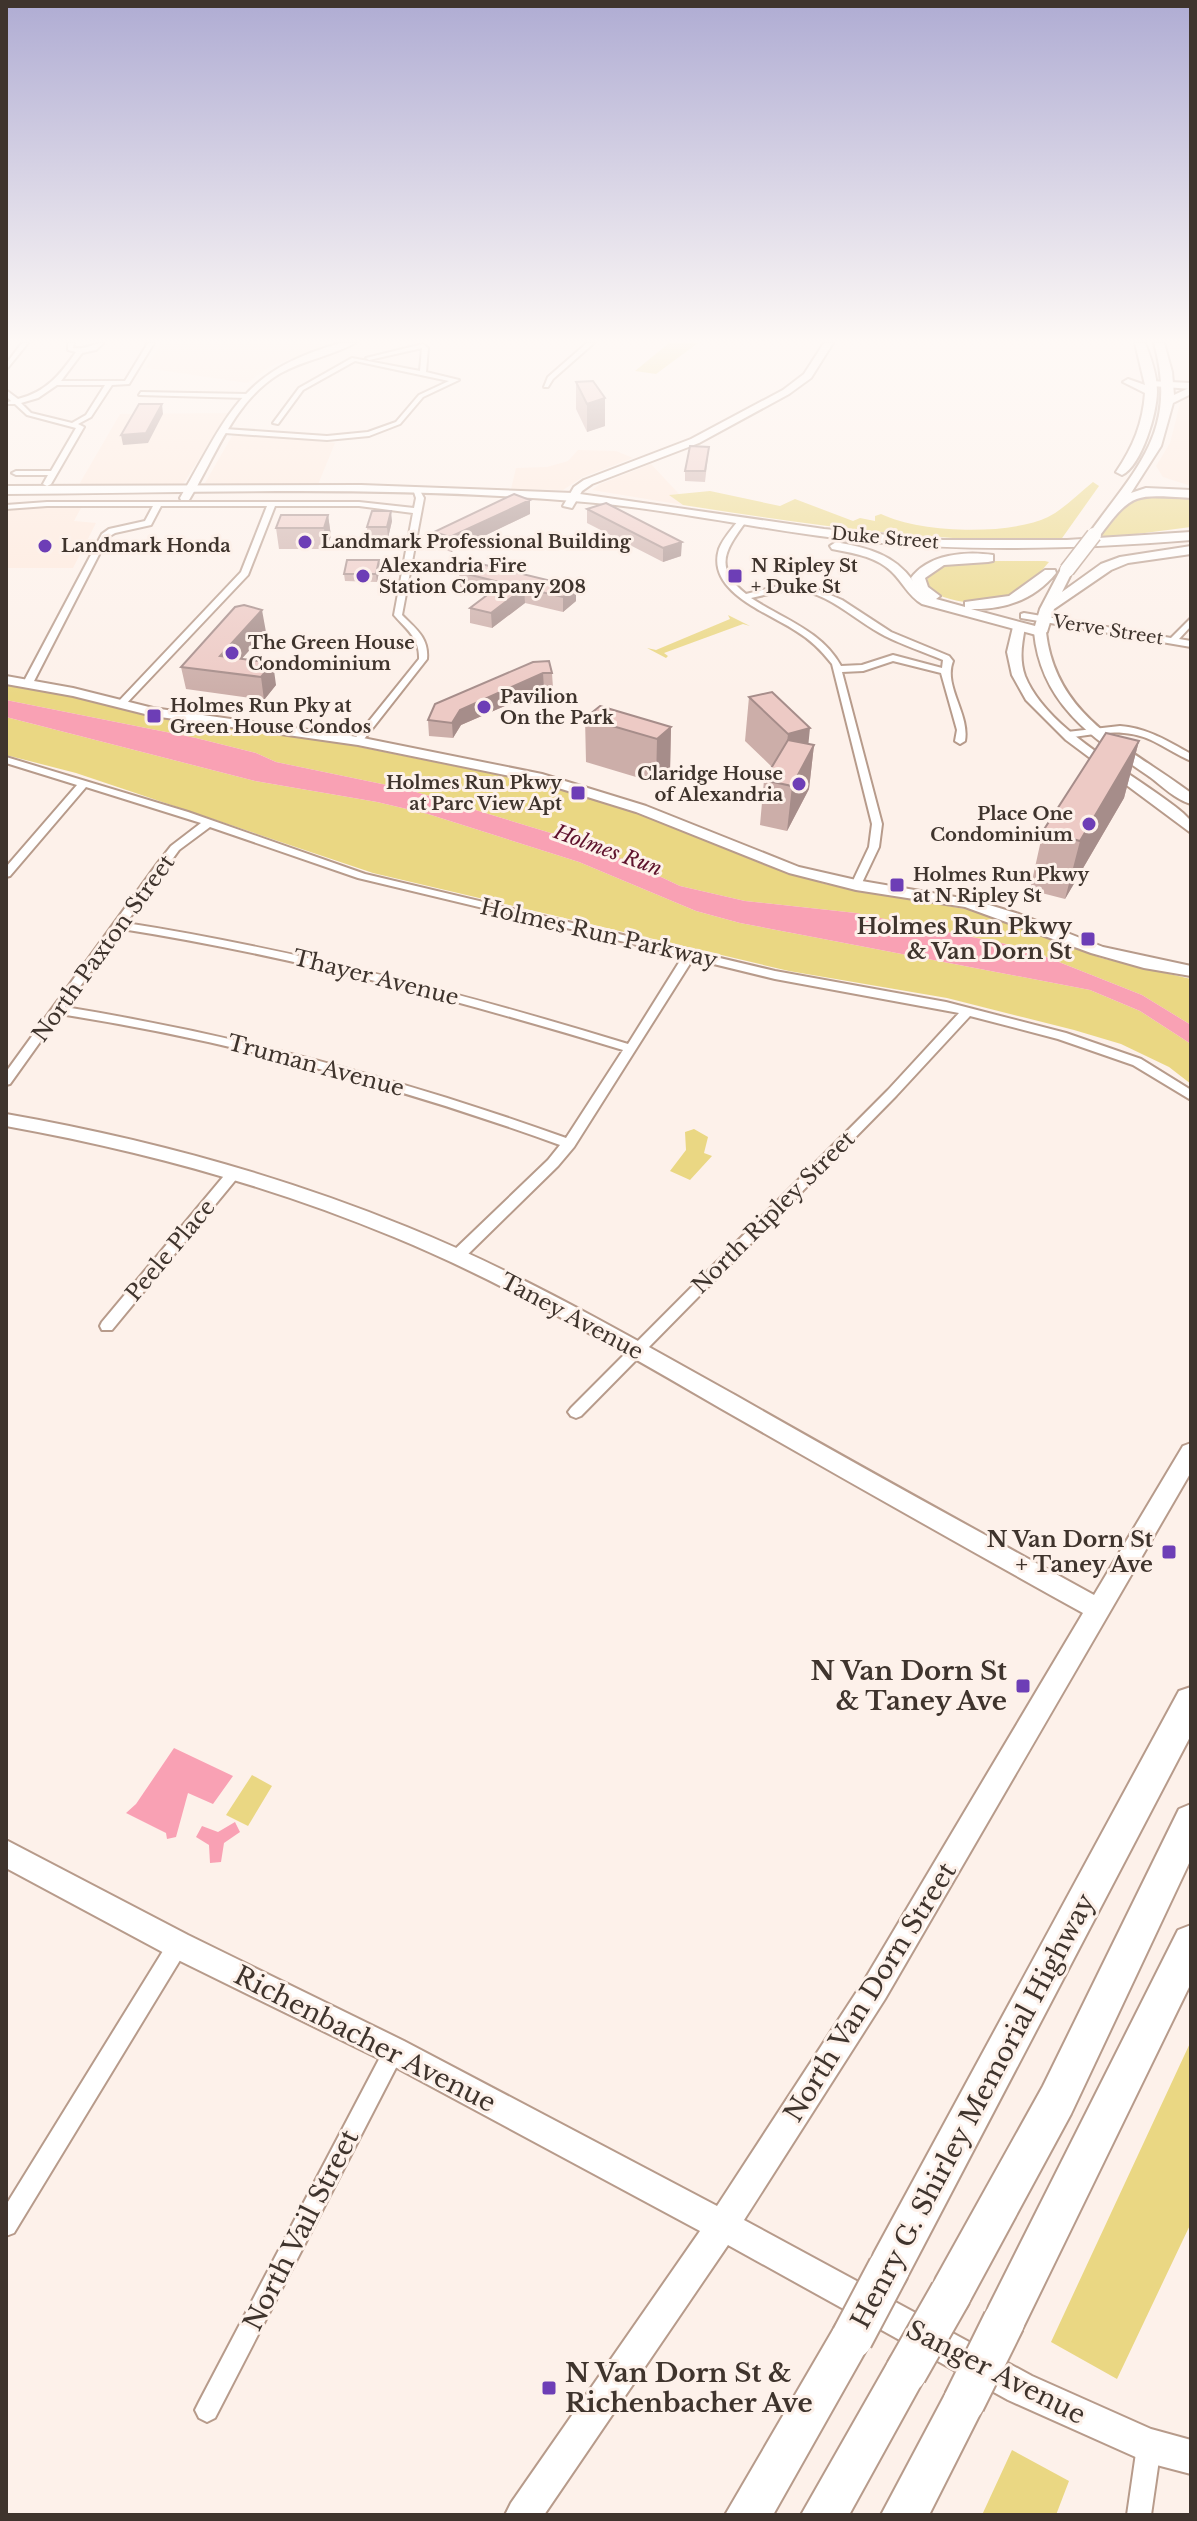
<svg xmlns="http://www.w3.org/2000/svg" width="1197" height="2521" viewBox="0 0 1197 2521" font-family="'Libre Baskerville',serif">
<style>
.built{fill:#fee8db}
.green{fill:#ead783}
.water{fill:#f9a1b4}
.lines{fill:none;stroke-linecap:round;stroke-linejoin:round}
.street-casing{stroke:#b79b8b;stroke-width:4}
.secondary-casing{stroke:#b79b8b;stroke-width:4}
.primary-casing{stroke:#b79b8b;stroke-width:4}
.highway-casing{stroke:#b79b8b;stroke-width:4}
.street{fill:#fff;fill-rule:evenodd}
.secondary{fill:#fff;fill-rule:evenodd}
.primary{fill:#fff;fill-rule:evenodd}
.highway{fill:#fff;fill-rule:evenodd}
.primary-bridge-casing{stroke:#b79b8b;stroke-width:17;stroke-linecap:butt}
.highway-bridge-casing{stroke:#b79b8b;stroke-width:45;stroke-linecap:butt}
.primary-bridge{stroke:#fff;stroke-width:14}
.highway-bridge{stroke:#fff;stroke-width:41}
.wall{fill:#ccaea9}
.shaded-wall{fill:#a68d8a}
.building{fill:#edcac5;stroke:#a68d8a;stroke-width:2}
.poi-dot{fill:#6d3eb6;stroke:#fdf1ea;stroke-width:3}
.labels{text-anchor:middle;stroke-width:6;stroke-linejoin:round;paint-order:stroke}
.far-street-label{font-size:18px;fill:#3f342d;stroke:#fdf1ea}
.far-poi-label{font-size:18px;font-weight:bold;fill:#3f342d;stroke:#fdf1ea;text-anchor:start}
.far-water-label{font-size:20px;font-style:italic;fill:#5e122c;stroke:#fdf1ea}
.poi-label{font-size:22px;font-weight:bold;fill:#3f342d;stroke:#fdf1ea;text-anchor:end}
.street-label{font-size:22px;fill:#3f342d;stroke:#fdf1ea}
.near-poi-label{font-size:26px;font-weight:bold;fill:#3f342d;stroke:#fdf1ea;text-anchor:end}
.near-street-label{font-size:26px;fill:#3f342d;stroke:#fdf1ea}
</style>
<rect width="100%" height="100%" fill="#fdf1ea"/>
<path class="built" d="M161,343H335L271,366L247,383L146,368Z
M1191,392V486L1163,477L1156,466L1170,443L1182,396Z
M228,413L182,486L77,488L120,414Z
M232,436H264L335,443L317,487L205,483Z
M578,450L616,451L633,458L583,477L563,490L511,489L516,468L547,467L568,461Z
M651,464L679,494L670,495L683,505L592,490L600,484Z
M48,506H82L74,521L96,523L73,568H6V510Z"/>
<path class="green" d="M669,343H698L656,374L635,371Z
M1093,482L1099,486L1060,541C929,542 812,525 683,505L669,495L710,491L780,506L795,499L853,521L860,518L875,521V516L881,514C920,533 1008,536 1048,517C1064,509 1079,493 1093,482Z
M1143,495L1191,498V527L1098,539L1131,500Z
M979,561H1045L1049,562C1039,573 1030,587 1018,594C995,608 948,605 927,588L928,574L943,565Z
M728,615L750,626L743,624L664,653L668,656L666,658L647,648L656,650L730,619Z
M6,684L72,695L142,714L306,736L557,787L620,805L767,866L825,884L970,910L1101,958L1191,979V1025L1142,995L1021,947L856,913L745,901L680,886L625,860L554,834L406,789L276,762L256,753L196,738L6,700Z
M6,717L255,781L377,802L428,814L579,862L696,911L740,923L1090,990L1140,1011L1191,1044V1084L1169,1067L1121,1044L1074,1030L947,998L789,971L373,873L76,773L6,755Z
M694,1129L708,1137L704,1153L712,1156L690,1180L670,1171L686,1150L685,1132Z
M252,1775L272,1786L248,1826L226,1815Z
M1191,2041V2223L1117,2379L1051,2342Z
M1012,2450L1069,2481L1056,2515H982Z"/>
<path class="water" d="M6,700L196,738L256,753L276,762L406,789L554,834L625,860L680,886L745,901L856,913L1021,947L1142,995L1191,1025V1044L1140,1011L1090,990L740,923L696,911L579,862L428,814L377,802L255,781L6,717Z
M174,1748L233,1776L213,1804L188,1793L176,1837L167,1839L166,1833L126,1813L136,1804Z
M235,1822L240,1832L224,1843L221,1862L210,1863L209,1845L196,1837L202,1826L218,1832Z"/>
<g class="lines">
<g class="street-casing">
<path id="street" d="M22,343H28L6,370V364Z
M68,343H74L73,348C87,350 93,343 103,343L96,350L82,353L61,381H125L148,343H154L129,384L112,385L91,417L78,424L84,427L51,484L47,486L43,484L48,475H16L12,473L16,471H51L76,428L27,415L15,404H8V402L11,401L6,396V390L18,399C46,392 60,375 76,352L68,350ZM57,385H105L86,415L72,423L31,413L21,403L38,398Z
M587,343H594L553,379L548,387H544L548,377Z
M423,344L428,348L426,372L459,380L423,397L400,424L369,436L327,440L225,433L221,431L225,429L327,436L368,432L396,422L419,395L449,381L355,361L303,390L278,424L273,423L299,388L352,358L420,371L422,348L369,360L366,358Z
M141,392L247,394L250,396L247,398L139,395Z
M413,489H419L424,498L402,615C416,629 429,638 427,659L361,743L353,741L419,659C420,638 406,629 394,615L413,513L359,506H275L248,575L124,706L121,707L116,704L118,702L241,572L267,506H161L151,525L115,533L108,537L33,683L28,686L23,683L102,534L109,529L145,521L153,506H47L6,509V505L47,502H359L414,508L416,498Z
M740,518L747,520C726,549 712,567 746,594L791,583L807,585L842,600L891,632L949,656L953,661C943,686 970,714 965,741L960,744L955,741L957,730L941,673L893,661L863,671L842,672L882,824L879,847L860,887H852L851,885L869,847L872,824L832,664C821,650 811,640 796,631C767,612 706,592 719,549C723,538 734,527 740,518ZM791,589C828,591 854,620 885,636C903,645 924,652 943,660L942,668L893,655L862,665L841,666C822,631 783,619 751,598Z
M1024,613L1171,638L1191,618V626L1179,639L1191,641V647L1021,618V614Z
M1120,726C1147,728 1168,741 1191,754V761C1177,755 1164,746 1151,740C1123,727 1095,734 1067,738L1062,735L1067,732Z
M6,757L188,812L365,874L775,971L946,1002L1066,1033L1141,1059L1191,1090V1100L1133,1065L1058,1039L970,1016L896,1096L581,1416L576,1418L571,1416L568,1412L571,1408L888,1090L959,1013L775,979L693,959L574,1147L558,1166L462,1260L457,1261L450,1256L452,1252L548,1160L560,1145C397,1086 232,1041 60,1014L10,1084L6,1085V1072L157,864L171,846L201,823L86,787L10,876L6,877V867L77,785L6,763ZM210,827L358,878L683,956L628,1044C462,993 297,950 126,923L179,850ZM122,929C292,956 458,1000 623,1050L566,1138C402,1079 237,1035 65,1007Z
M233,1169L238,1171L240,1174L238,1177L112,1330H102L100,1326L102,1322L228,1171Z
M178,1935L185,1938L188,1945L185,1952L14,2233L6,2236V2205L171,1938Z
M394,2041L401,2044L404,2051L401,2058L215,2418L207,2422L199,2418L195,2410L199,2402L387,2044Z
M1149,2434L1157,2438L1161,2446L1151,2515H1127L1137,2446L1141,2438Z"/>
</g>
<g class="secondary-casing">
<path id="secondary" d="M341,343H355C332,356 303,360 279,374C233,402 216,456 189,500H181L180,498C228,415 240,371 341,343Z
M824,343H833L811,378L789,394L699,443L592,484L582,491L572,508L563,506L574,487L584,480L691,439L783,390L804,374Z
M1149,381L1191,383V389L1152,386Z
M1019,623L1025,627C1022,644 1019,659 1025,676C1048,733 1137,774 1183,813L1191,821V833L1066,740L1026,700L1012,675L1007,652L1013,627Z
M1040,628L1046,632C1056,718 1128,746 1191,793V804C1176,800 1162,786 1150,777C1093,738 1041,705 1034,632Z
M6,676L73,688L153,708L358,737L542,774L646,806L799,867L856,880L973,900L1019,914L1103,947L1191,966V976L1144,968L1091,953L965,907L856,890L789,873L636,812L539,782L358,745L153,716L73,696L6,684Z
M6,1114C143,1138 277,1174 407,1227C521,1273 627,1335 735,1395C854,1463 974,1529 1094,1595L1183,1446L1191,1443V1472L885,1999L744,2220L1032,2376L1151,2429L1191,2440V2474L1149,2463L1008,2400L728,2245L544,2515H505L511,2503L700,2231L384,2061L168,1955L6,1868V1840L188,1935L404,2041L717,2206L865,1979L1083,1613C962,1546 841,1477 720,1408C614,1347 508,1284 394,1237C269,1185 139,1150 6,1126Z"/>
</g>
<g class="primary-casing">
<path id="primary" d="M1135,343H1145C1151,358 1157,375 1157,391C1157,413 1142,465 1122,475L1116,472C1133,447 1143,423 1145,393L1123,382L1128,379L1145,385Z
M1154,343H1164L1172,372L1174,395L1191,387V394L1173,403L1161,446L1131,493L1146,488L1191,490V498C1134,495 1133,491 1098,538H1090L1088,535C1135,469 1179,432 1154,343Z
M361,485L573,493L824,529L943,540H1067L1191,532V540C1081,549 970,552 860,541C764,531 669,508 573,501C385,485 195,493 6,494V486Z
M836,542C867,548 894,554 913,581L911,578C929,554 965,551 993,555V561L988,562L944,565L925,578L928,587L940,596L936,599L965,607V602L1009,596L1045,570H1055L1056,573C1035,599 1005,610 971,609L1035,626L1040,609L1062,567L1073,570L1062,592L1101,564L1120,557L1191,546V554L1128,563L1111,570L1054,609L1047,632L1040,636L922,604C908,596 903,582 891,571C875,556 852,553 832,549L830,546Z"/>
</g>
<g class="highway-casing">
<path id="highway" d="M1191,1687V1735L904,2283L889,2289L874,2283L868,2268L874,2253L1179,1691Z
M1191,1804V1859L1071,2114L966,2308L951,2314L936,2308L930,2293L936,2278L1043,2086L1179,1809Z
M1191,1925V1983L1019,2336L1004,2342L989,2336L983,2321L989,2306L1178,1930Z
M852,2317L867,2323L873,2338L773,2515H725L837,2323Z
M906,2350L921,2357L928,2372L849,2515H801L891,2357Z
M964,2380L979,2387L986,2402L929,2515H881L949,2387Z"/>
</g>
<use href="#street" class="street"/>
<use href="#secondary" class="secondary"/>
<use href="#primary" class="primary"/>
<use href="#highway" class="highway"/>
<g class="primary-bridge-casing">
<path id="primary-bridge" d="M1067,570L1094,535"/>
</g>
<g class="highway-bridge-casing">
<path id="highway-bridge" d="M852,2338L889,2268
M906,2372L951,2293
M964,2402L1004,2321"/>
</g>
<use href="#primary-bridge" class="primary-bridge"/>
<use href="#highway-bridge" class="highway-bridge"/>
</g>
<path class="wall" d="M576,382L605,398V426L587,432L576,409Z
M709,447L705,482L685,481V471Z
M587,509L681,556L663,562L587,523Z
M530,514L451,552L435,546L434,532Z
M328,515L331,536L326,549H279L276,528Z
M392,521L388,538H368L367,527Z
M380,567L377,582L345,581L344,574Z
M459,572L576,587V601L563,612L525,603L492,628L470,623V608L488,594L460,587Z
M266,632L241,659L276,685L264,700L186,689L181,667Z
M533,662L552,673L553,688L544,689L461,725L453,738L429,736L428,720Z
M749,697L808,744L814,745L809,789L787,831L760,825L764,780L772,767L745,741Z
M585,718L671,727L670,771L656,783L586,762Z
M1139,741L1124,798L1065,899L1030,890L1043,831Z"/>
<path class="shaded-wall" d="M605,398V426L587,432V404Z
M162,404L163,414L148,443L123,445L121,435Z
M530,500V514L451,552L450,537Z
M391,511L392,521L388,538L387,527Z
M328,515L331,536L326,549L324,528Z
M682,542L681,556L663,562V548Z
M379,560L380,567L377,582L376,574Z
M576,587V601L563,612V597Z
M524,588L525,603L492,628L491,613Z
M262,610L266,632L229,673L220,656Z
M273,663L276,685L264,700L261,677Z
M543,673L544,689L461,725L453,738L452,723L460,710Z
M671,727L670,771L656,783L657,739Z
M810,728L807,758L814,745L809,789L787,831L792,786L783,778L788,734Z
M1139,741L1124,798L1065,899L1080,841Z"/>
<path class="building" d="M593,381L605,398L587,404L576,382Z
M139,404H162L146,433L121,435Z
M690,446L709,447L705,471H685Z
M514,494L530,500L450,537L434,532Z
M606,503L682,542L663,548L587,509Z
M372,511H391L387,527H367Z
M281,515H328L324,528H276Z
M347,560H379L376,574H344Z
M473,562L576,587L563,597L524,588L491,613L470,608L503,583L459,572Z
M244,605L262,610L220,656L273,663L261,677L181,667L235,607Z
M549,661L552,673H543L460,710L452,723L428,720L435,704L533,662Z
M772,692L810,728L788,734L749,697Z
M600,706L671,727L657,739L585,718Z
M1106,733L1139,741L1080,841L1043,831Z
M788,740L814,745L792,786L764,780Z"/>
<linearGradient id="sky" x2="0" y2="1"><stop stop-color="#afacd3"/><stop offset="0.49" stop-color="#fef9f6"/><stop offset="1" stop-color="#fef9f6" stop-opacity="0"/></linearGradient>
<rect width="1197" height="696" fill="url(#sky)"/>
<g class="poi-dot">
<circle cx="305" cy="542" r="8"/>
<circle cx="45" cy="546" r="8"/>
<circle cx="363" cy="576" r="8"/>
<rect x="727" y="568" width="16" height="16" rx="4"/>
<circle cx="232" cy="653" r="8"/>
<circle cx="484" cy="707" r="8"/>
<rect x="146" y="708" width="16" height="16" rx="4"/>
<circle cx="799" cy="784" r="8"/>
<rect x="570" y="785" width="16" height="16" rx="4"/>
<circle cx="1089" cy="824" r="8"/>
<rect x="889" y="877" width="16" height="16" rx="4"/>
<rect x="1080" y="931" width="16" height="16" rx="4"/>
<rect x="1161" y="1544" width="16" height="16" rx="4"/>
<rect x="1015" y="1678" width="16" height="16" rx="4"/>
<rect x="541" y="2380" width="16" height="16" rx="4"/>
</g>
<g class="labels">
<g class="far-street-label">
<text transform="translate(885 538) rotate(5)" y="6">Duke Street</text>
<text transform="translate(1108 630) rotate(9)" y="6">Verve Street</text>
</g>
<g class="far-poi-label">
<text x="321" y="548">Landmark Professional Building</text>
<text x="61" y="552">Landmark Honda</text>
<text x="379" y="572">Alexandria Fire<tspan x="379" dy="21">Station Company 208</tspan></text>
<text x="751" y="572">N Ripley St<tspan x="751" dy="21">+ Duke St</tspan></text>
<text x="248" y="649">The Green House<tspan x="248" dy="21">Condominium</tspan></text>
<text x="500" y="703">Pavilion<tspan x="500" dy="21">On the Park</tspan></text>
<text x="170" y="712">Holmes Run Pky at<tspan x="170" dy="21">Green House Condos</tspan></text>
<text x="783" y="780" text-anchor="end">Claridge House<tspan x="783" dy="21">of Alexandria</tspan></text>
<text x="562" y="789" text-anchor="end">Holmes Run Pkwy<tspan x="562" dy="21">at Parc View Apt</tspan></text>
<text x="1073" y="820" text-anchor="end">Place One<tspan x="1073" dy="21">Condominium</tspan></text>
<text x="913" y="881">Holmes Run Pkwy<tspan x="913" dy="21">at N Ripley St</tspan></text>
</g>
<g class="far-water-label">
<text transform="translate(608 850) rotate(20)" y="7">Holmes Run</text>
</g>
<g class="poi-label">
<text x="1072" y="934">Holmes Run Pkwy<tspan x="1072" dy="25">&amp; Van Dorn St</tspan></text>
<text x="1153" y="1547">N Van Dorn St<tspan x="1153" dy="25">+ Taney Ave</tspan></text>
</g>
<g class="street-label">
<text transform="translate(599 933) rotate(13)" y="8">Holmes Run Parkway</text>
<text transform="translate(103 948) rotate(-54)" y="8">North Paxton Street</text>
<text transform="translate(376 977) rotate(14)" y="8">Thayer Avenue</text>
<text transform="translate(316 1065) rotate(15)" y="8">Truman Avenue</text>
<text transform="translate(773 1212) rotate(-45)" y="8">North Ripley Street</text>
<text transform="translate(170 1250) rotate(-50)" y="8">Peele Place</text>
<text transform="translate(572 1316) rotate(28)" y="8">Taney Avenue</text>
</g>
<g class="near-poi-label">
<text x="1007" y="1680">N Van Dorn St<tspan x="1007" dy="30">&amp; Taney Ave</tspan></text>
<text x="565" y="2382" text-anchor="start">N Van Dorn St &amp;<tspan x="565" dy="30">Richenbacher Ave</tspan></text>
</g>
<g class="near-street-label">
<text transform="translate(870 1992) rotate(-58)" y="9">North Van Dorn Street</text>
<text transform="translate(365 2039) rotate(27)" y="9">Richenbacher Avenue</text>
<text transform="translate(973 2111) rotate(-62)" y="9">Henry G. Shirley Memorial Highway</text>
<text transform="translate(301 2230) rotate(-63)" y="9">North Vail Street</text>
<text transform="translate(996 2372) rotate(27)" y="9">Sanger Avenue</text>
</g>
</g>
<rect width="1197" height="2521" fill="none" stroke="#3f342d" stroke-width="16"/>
</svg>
